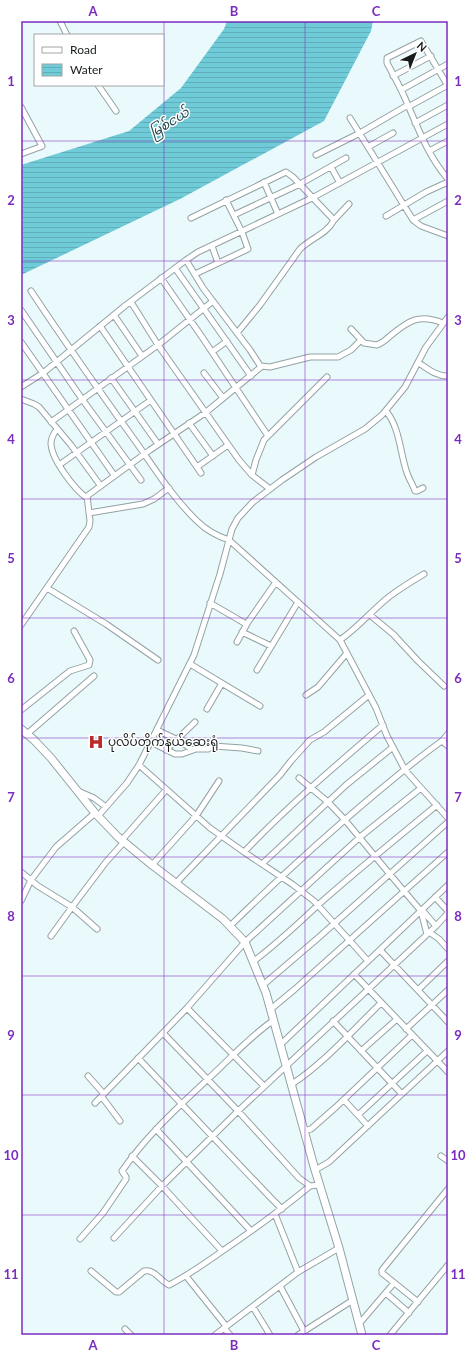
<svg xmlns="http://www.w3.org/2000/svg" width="469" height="1356" viewBox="0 0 469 1356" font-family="Lato,'Noto Sans Myanmar',sans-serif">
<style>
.water{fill:url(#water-rules)}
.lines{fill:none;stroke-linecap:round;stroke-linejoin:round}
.street-casing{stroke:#94a2a4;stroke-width:7}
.secondary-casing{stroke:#94a2a4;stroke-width:9}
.street{stroke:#fff;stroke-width:5}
.secondary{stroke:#fff;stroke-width:7}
.grid{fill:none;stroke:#7b2cbf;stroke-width:1;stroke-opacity:0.55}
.labels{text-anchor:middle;stroke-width:3;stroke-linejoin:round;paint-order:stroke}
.poi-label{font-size:12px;fill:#161c1c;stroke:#fff;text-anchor:start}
.water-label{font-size:13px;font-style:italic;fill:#1d474c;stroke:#fff}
.neatline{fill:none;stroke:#7b2cbf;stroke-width:1.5}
.grid-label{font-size:13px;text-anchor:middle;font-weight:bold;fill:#7b2cbf}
</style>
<defs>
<pattern id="water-rules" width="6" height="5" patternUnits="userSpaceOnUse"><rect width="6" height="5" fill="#70cbd8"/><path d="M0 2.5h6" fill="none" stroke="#60aeb9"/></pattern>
</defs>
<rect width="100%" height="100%" fill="#eaf9fc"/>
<path class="water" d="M227,21H373L371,31L324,121L180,199L21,275V165L129,131L181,88L224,29Z"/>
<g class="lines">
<g class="street-casing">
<path id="street" d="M60,21L67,35
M393,76L431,56
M98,85L116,111
M448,86L421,41L387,58V63C393,74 399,85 404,96C417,125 427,155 448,179
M401,90L448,64
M21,107L42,146L40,147L21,154
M408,107L448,85
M350,118L413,220L421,226L448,236
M415,123L448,105
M368,147L393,133
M429,151L448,141
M316,155L360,133L408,105
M331,167L340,183
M264,182L278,214
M234,215L300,184L346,158
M386,216L426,192L448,182
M191,218L286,172L293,177L334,220L349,204
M413,220L448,201
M212,246L218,263
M175,268L251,376
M195,274L248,249L242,232L226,200
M161,278L202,337L268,436
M31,291C65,342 100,392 136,442C155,469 173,498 197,521C206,530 217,536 229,540L340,640L376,708L387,736L405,770L448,818
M131,302L158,345L239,460L252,475L270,489
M21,310L82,399L141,480
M114,315L142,356
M100,326L201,473
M351,329L364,343L377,345C382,343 386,340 390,336C408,321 419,313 443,323
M237,333L260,305L300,249C311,238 327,234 334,220
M21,342L114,475
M212,352L227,341
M419,363C428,369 436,376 447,376
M261,366L270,367L310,357H338L351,350L361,340
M204,373L223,398
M111,378L158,444
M21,387L43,373L126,305L186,260
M21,399L34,404L39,407L71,445L100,485
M386,411C400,428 400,453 407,473C409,479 413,485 415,491H417L423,488
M51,422L158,345L213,301
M189,423L213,456
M57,429C54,433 51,438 51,443C51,459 75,490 87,498
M59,465L151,400
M197,467L228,445
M252,475L256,460L264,440L327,377
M89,513L143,504L154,499L169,488
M47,588L106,624L158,660
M210,603L246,624
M370,615L393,634L418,661L444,686
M21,625L89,527L90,521L87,496L150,450L205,413L261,367L250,350L203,288L186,260L198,252L312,198L448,124
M242,632L271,646
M340,640C359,627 372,610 390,596C401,588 412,581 424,574
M237,642L248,622L276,582
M190,664L260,706
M257,670L298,602
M306,695L318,687L347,653
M207,709L222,683
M21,710L70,671L89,665L90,660L74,631
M157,730L178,740L193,750
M27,734L94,676
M442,741L448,734
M151,742L175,754H182L196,749H208L213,746L242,748L258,751
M166,750L195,722
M139,765L210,828L244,852L292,884L314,901L368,961
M299,778L328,802L345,820L393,878L421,911L427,934
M78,791L94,798L106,807
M98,816L127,783L139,765L194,655L220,574L229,540L232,529L238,518L253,502L282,480L316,457L365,429L382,415L405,387L426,347L448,317
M122,840L166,790
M244,852C287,807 335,766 383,725
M262,864L346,785L393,747
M152,865L196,816L219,781
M21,872L38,886L72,907L106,862L124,842
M176,883L280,775L291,761L310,740L324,732L369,695
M435,897L448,911
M21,901L31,880L56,847L95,813
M422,910L436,926
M230,926C277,880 325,836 375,794C397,776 419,757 442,741L448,746
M429,932L439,939L448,949
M51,936L72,907L97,929
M380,950L448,1022
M254,961C276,944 297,925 318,905C356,871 397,838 437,805
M354,974L448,1072
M263,985L318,938L448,822
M418,990L448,961
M187,1008L264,1086
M271,1009L295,989L448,852
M333,1021L402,1094
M406,1029L448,990
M163,1033L238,1111L299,1178L310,1186L319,1185
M281,1044L448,885
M361,1051L397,1019
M138,1058L270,1197L282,1209
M88,1076L104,1094
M292,1084C323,1064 354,1029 381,1003
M102,1097L120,1121
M344,1100L368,1126
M95,1103L187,1008L245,942L360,837L421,788
M358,1115L427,1051
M156,1129L251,1231
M304,1131L311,1129L336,1107L412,1035
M132,1156L162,1186L222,1251
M441,1156L448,1161
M315,1170L329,1162L448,1051
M275,1214L298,1272
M114,1238L162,1186L238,1111L436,926L448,913
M80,1239L103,1213L126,1179V1177L122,1171C146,1136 177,1108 208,1079C230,1059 249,1037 274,1020
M91,1271L116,1292H119L144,1271C155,1269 160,1281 169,1285C187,1276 204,1264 221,1252C252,1231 282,1209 310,1186
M186,1276L226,1326
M280,1286L304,1331
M386,1293L409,1313
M418,1302L387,1277L382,1273V1270L448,1189
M253,1307L270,1335
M359,1324L394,1283
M224,1328L230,1335
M125,1329L131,1335
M215,1335L298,1272L339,1248
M298,1335L353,1300
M390,1335L448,1265"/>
</g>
<g class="secondary-casing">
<path id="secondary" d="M21,729L34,740L51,758L95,813L118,837L152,865L223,919L245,942L266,993L315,1170L339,1248L362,1335"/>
</g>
<use href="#street" class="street"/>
<use href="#secondary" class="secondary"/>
</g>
<path class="grid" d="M164,21V1335M305,21V1335M21,141H448M21,261H448M21,380H448M21,499H448M21,618H448M21,738H448M21,857H448M21,976H448M21,1095H448M21,1215H448"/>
<defs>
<g id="hospital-bare" transform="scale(1.2)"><path d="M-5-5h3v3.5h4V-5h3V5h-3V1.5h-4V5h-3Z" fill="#ba2b29" stroke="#fff" stroke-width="2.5" paint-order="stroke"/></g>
</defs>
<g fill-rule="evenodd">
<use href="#hospital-bare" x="96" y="742"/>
</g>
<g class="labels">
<g class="poi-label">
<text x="108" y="746">ပုလိပ်တိုက်နယ်ဆေးရုံ</text>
</g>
<g class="water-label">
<text transform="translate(169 122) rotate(-32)" y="5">မြစ်ငယ်</text>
</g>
</g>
<rect width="469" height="1356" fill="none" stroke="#ffffff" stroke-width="44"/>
<rect x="34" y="34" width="130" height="52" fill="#ffffff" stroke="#a2a4a4"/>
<rect x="42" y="47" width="20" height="6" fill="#ffffff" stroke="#a2a4a4"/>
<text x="70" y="54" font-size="12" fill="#161c1c">Road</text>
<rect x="42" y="64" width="20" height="12" fill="url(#water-rules)" stroke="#a2a4a4"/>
<text x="70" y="74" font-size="12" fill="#161c1c">Water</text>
<g transform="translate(415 54) rotate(43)" stroke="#ffffff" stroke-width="3" paint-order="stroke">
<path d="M0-3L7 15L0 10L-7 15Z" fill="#161c1c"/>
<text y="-6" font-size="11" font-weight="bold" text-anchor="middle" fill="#161c1c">N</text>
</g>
<rect x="22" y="22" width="425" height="1312" class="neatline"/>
<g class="grid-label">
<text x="93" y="16">A</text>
<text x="234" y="16">B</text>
<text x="376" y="16">C</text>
<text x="11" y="86">1</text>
<text x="458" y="86">1</text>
<text x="11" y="205">2</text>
<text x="458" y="205">2</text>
<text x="11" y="325">3</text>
<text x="458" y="325">3</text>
<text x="11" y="444">4</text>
<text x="458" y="444">4</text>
<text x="11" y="563">5</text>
<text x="458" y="563">5</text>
<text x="11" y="683">6</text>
<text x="458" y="683">6</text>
<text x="11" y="802">7</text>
<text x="458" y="802">7</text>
<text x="11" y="921">8</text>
<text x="458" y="921">8</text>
<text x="11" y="1040">9</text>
<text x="458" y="1040">9</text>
<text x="11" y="1160">10</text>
<text x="458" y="1160">10</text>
<text x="11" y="1279">11</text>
<text x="458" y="1279">11</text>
<text x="93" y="1350">A</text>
<text x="234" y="1350">B</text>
<text x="376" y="1350">C</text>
</g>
</svg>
